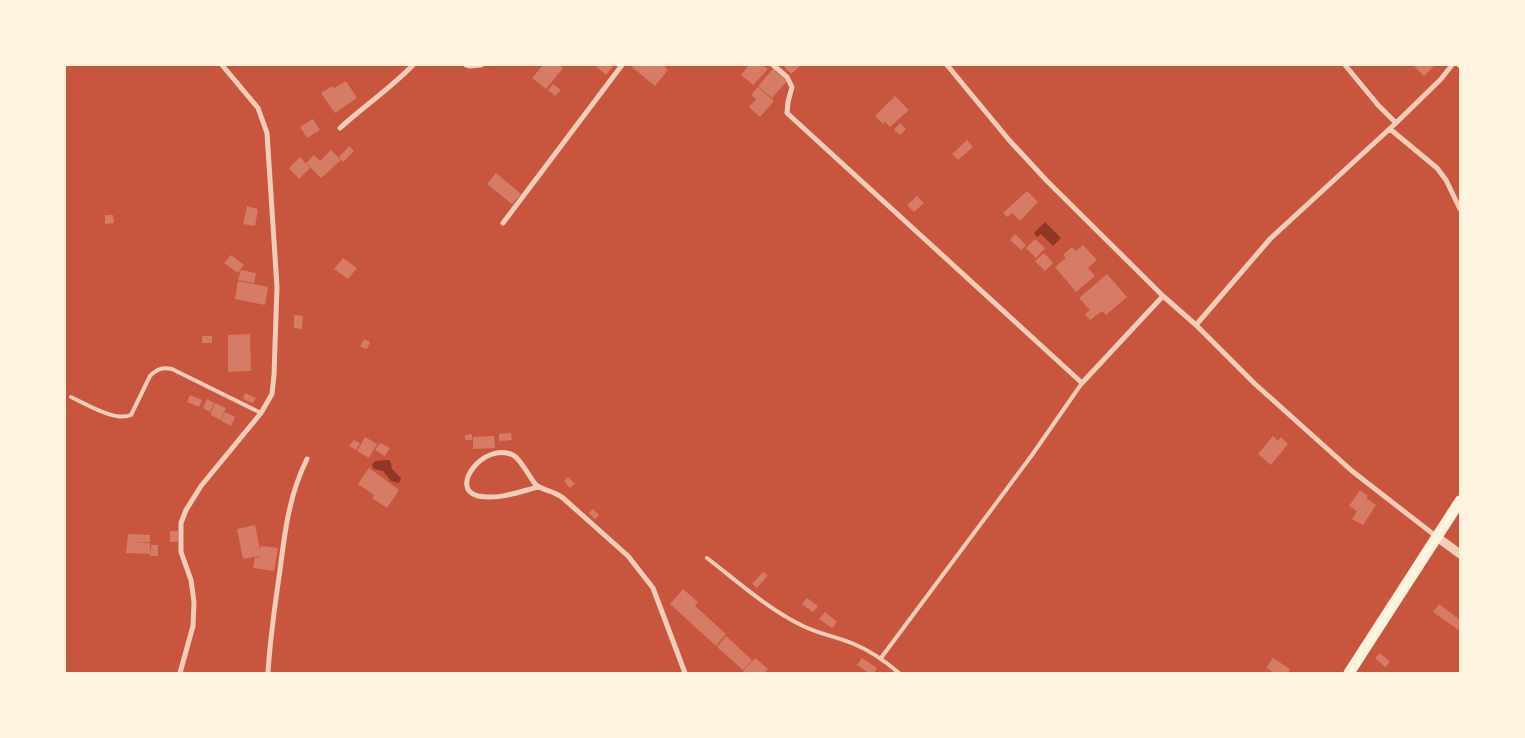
<svg xmlns="http://www.w3.org/2000/svg" width="1525" height="738" viewBox="0 0 1525 738" font-family="'Titillium Web',sans-serif">
<style>
.water{fill:#8f3625}
.building{fill:#d67c66}
.lines{fill:none;stroke-linecap:round;stroke-linejoin:round}
.service{stroke:#f1ccb7;stroke-width:4}
.minor{stroke:#f1ccb7;stroke-width:5}
.tertiary{stroke:#f1ccb7;stroke-width:9}
.primary{stroke:#fff3e0;stroke-width:11}
</style>
<rect width="100%" height="100%" fill="#c8553d"/>
<path class="water" d="M1045,222L1061,238L1053,246L1041,234L1037,237L1034,233Z
M389,460L391,463L392,469L401,478L399,483L391,481L383,471L374,469L372,465L375,461Z"/>
<path class="building" d="M543,65H559L563,68L546,89L532,78Z
M595,65H614L606,75Z
M634,65H667L665,68L668,70L655,86L632,67Z
M749,65H765L764,66L768,69L753,85L741,75Z
M783,65H801L791,74Z
M1413,65H1435L1424,76Z
M773,69L787,81L772,98L758,86Z
M346,81L357,98L335,113L321,93L332,86L334,88Z
M553,84L561,90L555,96L548,90Z
M758,87L774,101L760,117L749,107L756,99L751,95Z
M895,96L909,110L890,127L885,122L883,124L875,116Z
M313,119L320,130L307,138L300,127Z
M900,123L906,129L900,135L894,130Z
M967,140L973,147L958,160L952,154Z
M349,146L354,151L343,162L339,157Z
M331,150L341,160L321,178L306,163L314,155L320,161Z
M300,157L310,168L299,179L289,168Z
M496,173L521,194L512,204L487,184Z
M1027,191L1038,202L1020,221L1012,213L1007,217L1003,213Z
M917,196L924,203L914,212L907,205Z
M247,206L258,209L255,226L243,224Z
M105,215H113L114,223L105,224Z
M1015,234L1026,245L1021,250L1010,240Z
M1035,239L1045,248L1036,258L1026,248Z
M1083,245L1097,260L1088,268L1095,276L1076,292L1055,267L1066,258L1063,255L1072,247L1076,251Z
M1044,253L1053,263L1045,271L1035,261Z
M231,255L244,265L238,273L224,263Z
M343,258L357,268L348,279L334,269Z
M241,270L256,273L254,283L238,280Z
M1107,274L1127,297L1106,315L1102,311L1090,320L1085,314L1090,310L1079,298Z
M238,281L268,287L265,305L235,299Z
M294,315L303,316L302,329L294,328Z
M250,334L251,371L228,372V335Z
M202,336H212V343H202Z
M364,339L370,342L367,349L360,347Z
M245,393L256,398L253,403L243,399Z
M190,395L202,400L199,407L187,402Z
M207,399L214,403L210,412L203,408Z
M215,403L226,408L221,420L210,415Z
M225,412L235,417L231,426L221,421Z
M511,433L512,440L499,441V434Z
M472,434V440H465V435Z
M494,436L495,448L473,449V437Z
M1273,436L1278,441L1281,437L1288,444L1271,465L1258,454Z
M365,437L377,444L369,458L357,451Z
M354,440L360,443L356,450L349,446Z
M380,443L390,448L385,456L375,450Z
M369,468L399,490L387,508L372,498L374,495L358,484Z
M568,477L575,484L570,488L564,481Z
M1360,490L1368,496L1366,498L1376,505L1363,525L1352,519L1357,511L1349,506Z
M593,509L599,515L595,519L589,513Z
M255,525L260,550L261,546L278,548L274,571L253,568L255,557L259,558V556L243,559L237,529Z
M170,531H178V542H170Z
M128,534L150,535V542H133L150,543V554L126,553Z
M151,545H158V556H150Z
M763,572L768,575L757,588L752,584Z
M683,589L698,602L695,606L726,634L716,646L670,604Z
M807,598L818,606L813,612L802,604Z
M1439,604L1460,620V631L1433,612Z
M825,612L837,622L832,628L819,619Z
M726,636L752,660L743,670L717,647Z
M1380,653L1390,662L1385,667L1375,658Z
M755,658L768,669L764,673H746L743,671Z
M862,658L877,668L874,673H869L857,665Z
M1273,658L1290,669L1288,673H1274L1266,668Z"/>
<g class="lines">
<path class="service" d="M71,397C86,404 116,422 131,415L150,376C157,369 162,367 172,369L261,413
M707,558C738,582 768,609 803,626C819,634 838,637 854,644C871,651 885,661 899,673
M881,658L1032,455L1082,383"/>
<path class="minor" d="M466,65L470,66L481,65
M773,65L787,77L792,87L788,102L787,113L1082,383L1163,296
M947,65L1009,140L1047,181L1163,296L1196,325L1255,384L1352,471L1437,537
M1459,65L1460,66
M1396,123L1441,79L1452,65
M340,128C364,106 391,88 413,65
M1390,129L1437,168L1446,180L1460,209
M503,223L622,65
M1196,325L1270,239L1396,123L1378,105L1345,65
M538,487C519,492 498,500 478,496C448,489 484,441 513,455C521,459 529,477 536,485C542,490 555,491 563,498L628,556L653,588L685,673
M180,673L193,626L194,602L191,580L181,552V523L186,510L201,486L261,413L272,394L274,375L277,287L267,133L258,108L222,65
M268,673C270,638 275,604 280,570C285,531 289,495 307,459"/>
<path class="tertiary" d="M1437,537L1460,554"/>
<path class="primary" d="M1349,673L1460,501"/>
</g>
<rect width="1525" height="738" fill="none" stroke="#fff3e0" stroke-width="132"/>
</svg>
